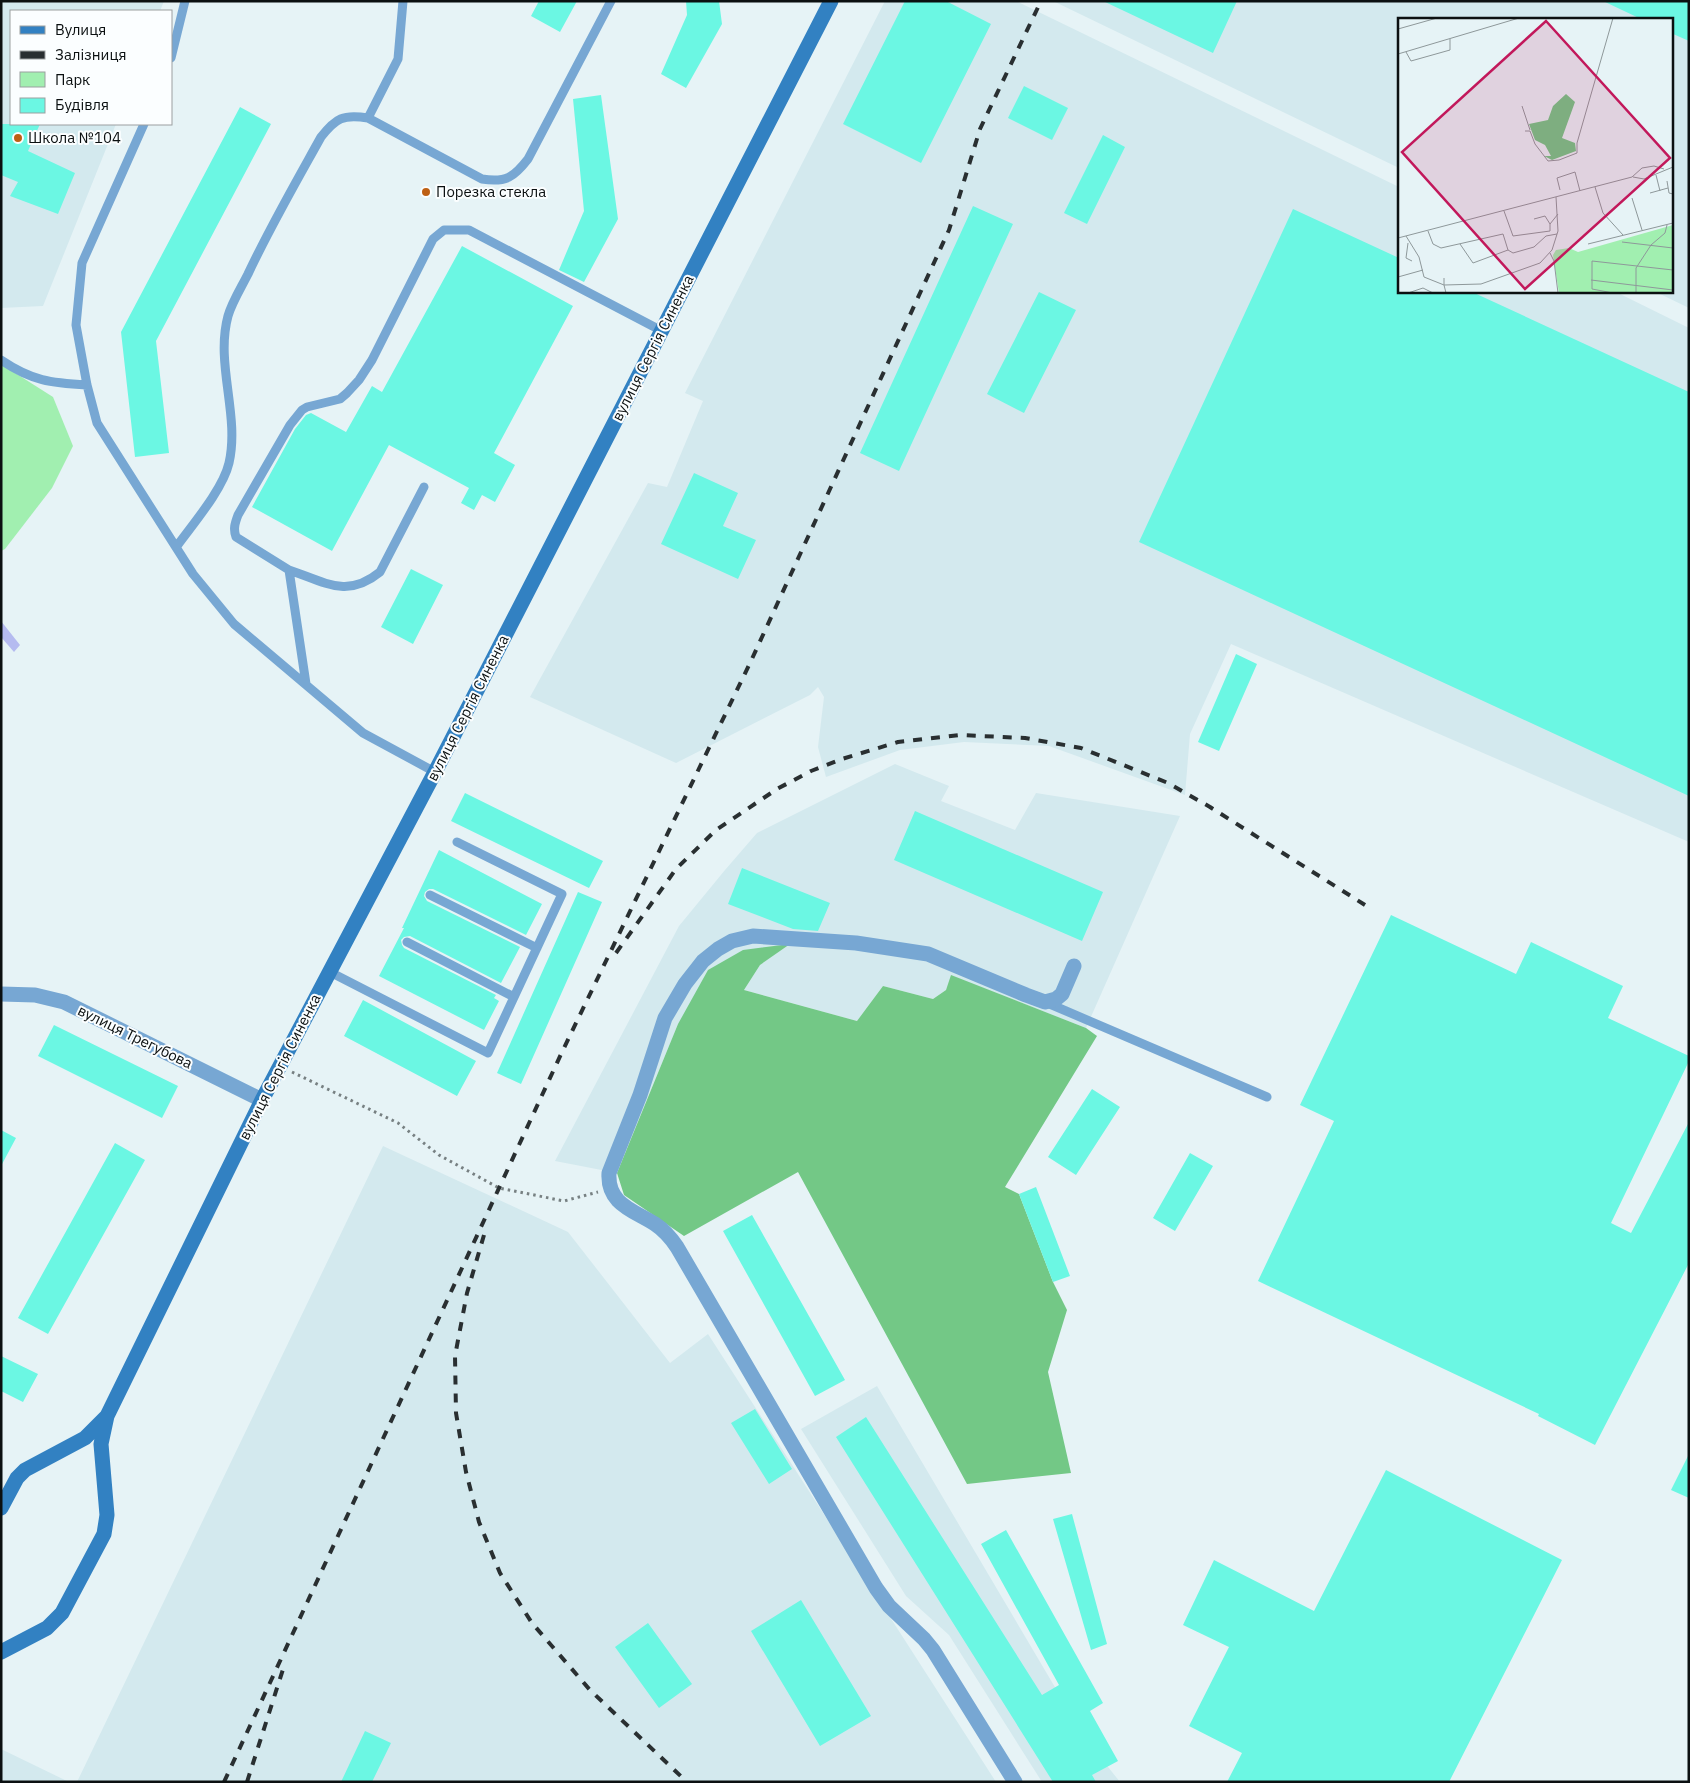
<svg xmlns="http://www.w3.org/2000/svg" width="1690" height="1783" viewBox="0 0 1690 1783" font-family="'IBM Plex Sans',sans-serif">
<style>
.built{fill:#d3e9ee}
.green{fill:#a1efb0}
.forest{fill:#73c886}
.water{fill:#b5bbf0}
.building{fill:#6bf7e3}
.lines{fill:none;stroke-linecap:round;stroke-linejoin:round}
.path{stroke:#778082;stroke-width:3;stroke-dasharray:2.5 4;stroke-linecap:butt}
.lane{stroke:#77a7d3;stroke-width:9}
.street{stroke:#77a7d3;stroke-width:15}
.secondary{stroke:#3281c2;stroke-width:15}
.rail{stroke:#292f31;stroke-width:4;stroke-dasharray:9 9;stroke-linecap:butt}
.poi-dot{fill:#be6014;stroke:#fbfeff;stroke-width:2}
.labels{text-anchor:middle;stroke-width:4;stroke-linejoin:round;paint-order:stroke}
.poi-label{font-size:15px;fill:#0b1011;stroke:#fbfeff;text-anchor:start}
.street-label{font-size:15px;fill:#0b1011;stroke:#fbfeff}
.inset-road{fill:none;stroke:#8e989a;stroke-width:1}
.view{fill:#c2185b;fill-opacity:0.15;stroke:#c2185b;stroke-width:2.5}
.inset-edge{fill:none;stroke:#0b1011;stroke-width:2.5}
</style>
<rect width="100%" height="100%" fill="#e6f3f6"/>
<path class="built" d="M1,1H164L160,11H11V124H116L43,306L1,308Z
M885,1H1016L1399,187V291H1614L1689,328V842L1231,644L1190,734L1185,795L1049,746L964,742L900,750L826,777L818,747L824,697L818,687L810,695L676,763L530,697L648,483L667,487L703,401L685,393Z
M1053,1H1689V308L1654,291H1671V19H1399V168Z
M895,764L949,786L941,801L1015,830L1036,793L1180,816L1086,1028L952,976L946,990L933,999L883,986L857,1021L744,990L760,965L788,944L678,1024L617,1173L555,1161L679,926L725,870L757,833Z
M383,1146L568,1232L670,1363L708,1334L996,1782H77Z
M877,1386L1085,1738L1120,1782H1042L949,1635L906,1596L801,1429Z
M1,1749L69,1782H1Z"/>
<path class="green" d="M1,364L53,397L73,446L52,488L5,549L1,551Z"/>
<path class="forest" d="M790,944L760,965L744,990L857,1021L883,986L933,999L946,990L951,975L1086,1028L1097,1036L1005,1187L1019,1194L1053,1282L1067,1310L1048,1372L1071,1473L967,1484L798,1172L684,1236L624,1195L617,1173L678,1024L708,970L743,950Z"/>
<path class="water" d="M1,621L20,645L14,652L1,637Z"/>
<path class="building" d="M539,1H577L560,32L531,16Z
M686,1H719L722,24L686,88L661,74L687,15Z
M905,1H946L991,24L921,163L843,124Z
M1103,1H1237L1213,53Z
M1603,1H1689V41L1671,33V19H1641Z
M1024,86L1068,108L1052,140L1008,118Z
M601,95L618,219L584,282L559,270L584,211L573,99Z
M240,107L271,124L156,341L169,453L135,457L121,332Z
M1,124H40L28,151L75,173L58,214L10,196L18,182L1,175Z
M1103,135L1125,147L1087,224L1064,213Z
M973,206L1013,224L899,471L860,453Z
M1293,209L1399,258V291H1470L1689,392V796L1139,542Z
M462,246L573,306L494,453L515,465L495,502L482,495L474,510L461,503L469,488L389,445L332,551L252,507L295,429L306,415L311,413L346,432L372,386L382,392Z
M1039,292L1076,310L1024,413L987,394Z
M694,473L738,493L723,526L756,540L738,579L661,544Z
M411,569L443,585L413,644L381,627Z
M1236,654L1257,664L1219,751L1198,742Z
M465,793L603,861L589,888L451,821Z
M915,811L1103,892L1082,941L894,860Z
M439,850L542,904L526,935L433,889H429L425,892L424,896L427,901L520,947L501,983L410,936L404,937L401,940L402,945L404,948L496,995L494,998L499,1001L484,1030L379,976L404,928H402Z
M742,868L830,903L818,931L793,929L728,904Z
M578,892L602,902L521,1084L497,1073Z
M1391,915L1516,974L1531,942L1623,986L1608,1018L1689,1056V1061L1611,1223L1631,1233L1689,1122V1263L1595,1445L1538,1416L1539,1414L1258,1281L1334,1121L1300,1105Z
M363,1000L476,1061L457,1096L344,1036Z
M54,1025L178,1086L162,1118L38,1056Z
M1092,1089L1120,1107L1076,1175L1048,1157Z
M1,1130L16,1138L1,1166Z
M115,1143L145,1160L48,1334L18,1318Z
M1190,1153L1213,1166L1175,1231L1153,1218Z
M1036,1187L1070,1276L1053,1282L1019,1194Z
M752,1215L845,1380L815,1396L723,1231Z
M1,1356L38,1374L23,1402L1,1391Z
M755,1409L792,1469L769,1484L731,1423Z
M866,1417L1042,1695L1059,1685L981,1544L1006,1530L1103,1703L1090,1711L1118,1761L1092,1775L1096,1782H1053L836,1437Z
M1689,1454V1498L1671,1490Z
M1386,1470L1562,1560L1449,1782H1227L1242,1753L1189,1726L1229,1647L1183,1625L1214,1560L1314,1611Z
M1072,1514L1107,1644L1091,1650L1053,1519Z
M801,1600L871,1716L820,1746L751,1631Z
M648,1623L692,1684L659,1708L615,1647Z
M365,1731L391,1743L372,1782H341Z"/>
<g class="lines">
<path class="path" d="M292,1072L398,1123L439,1155L499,1188L564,1201L598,1192"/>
<path class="lane" d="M171,58L185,1
M368,118L482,179C506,183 514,177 528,159L611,1
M144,124L82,263L76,325L87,385L97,423L193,574L234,624L363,733L435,772
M1,360C32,381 51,383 87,385
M177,546C193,524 223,489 229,463C240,415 215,364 228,316C232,302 241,288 248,274C270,227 296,182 321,137C336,118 343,114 368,118L398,59L403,1
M289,570C325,582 347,599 380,572L424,487
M306,684L289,570L236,537C233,529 235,523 238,515L290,425L302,410L307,407L340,399L347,393L359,380L372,360L433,239L444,230H469L662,331
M430,895L537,948
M407,942L514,997
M330,972L488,1053L562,894L457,842
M1045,1002L1267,1097"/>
<path class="street" d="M1,994L35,995L64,1002L262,1100
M1015,1782L933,1650L924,1639L889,1606L876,1588L677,1247C671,1238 664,1230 655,1224C633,1210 607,1204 609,1173L640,1095L665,1018L685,984L703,961L718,949L732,941L753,936L856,943L928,954L1026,995L1045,1002L1056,999L1062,994L1074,966"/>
<path class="secondary" d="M1,1508L17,1478L25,1470L85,1438L106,1417
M1,1652L47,1628L62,1613L104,1534L107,1515L101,1444L107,1416L262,1100L435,772L831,1"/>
<path class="rail" d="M616,953L676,869L716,830L777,789L811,771L842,759L898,742L959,735L1025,738L1081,748L1168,783L1210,807L1365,905
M484,1235L467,1293L455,1356L456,1413L466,1472L479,1522L500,1573L532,1623L590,1690L687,1782
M224,1782L562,1052L751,661L949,230L980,129L1041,1
M247,1782L285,1663"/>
</g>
<g class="poi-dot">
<circle cx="18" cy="138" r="5"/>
<circle cx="426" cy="192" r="5"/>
</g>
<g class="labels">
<g class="poi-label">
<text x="28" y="143">Школа №104</text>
<text x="436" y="197">Порезка стекла</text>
</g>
<g class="street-label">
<text transform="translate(653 348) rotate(-63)" y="5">вулиця Сергія Синенка</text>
<text transform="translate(468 708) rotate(-63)" y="5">вулиця Сергія Синенка</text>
<text transform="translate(135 1037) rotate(26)" y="5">вулиця Трегубова</text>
<text transform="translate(280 1067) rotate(-63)" y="5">вулиця Сергія Синенка</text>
</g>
</g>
<g transform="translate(1398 18)">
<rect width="275" height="275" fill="#e6f3f6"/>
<path d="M275,207V275H161L155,237L158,232L171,230L180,234Z" fill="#a1efb0"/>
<path d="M168,76L177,84L164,120L177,125L178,133L154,142L146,138H153L147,127L137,122L131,106L150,102L155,88Z" fill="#73c886"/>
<path class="inset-road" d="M0,11L39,0M8,34L13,43L52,32V21M0,36L121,0M124,88L132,112M127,113H132L137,126L150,143L161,142L179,135V125L215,0M258,157L262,173M235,159L246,161L275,149M269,163L271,175L275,176M197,169L205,195L225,217M162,172L159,160L177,154L182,173M252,175L270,170M234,180L244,212M106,193L115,218L152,213V206L160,196M136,201L147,198L152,206M30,213L35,226L43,230L105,216L110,232M8,218L21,239L26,259L46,267L48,275M0,220L234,159L244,150L256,148L266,151M224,224L275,230M10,225L8,240L14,243M62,226L75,245L110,232L115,235L136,229L148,218L159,216M190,226L275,205M152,235L156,243L160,275M0,259L25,252M46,260V267L83,266L142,245L154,232L160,213L158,179M193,262L275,272M10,275L25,270L35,275M215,275L194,271V243L275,252M238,275V250L253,227L267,215L269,207"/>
<path class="view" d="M148,3L272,140L127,271L4,134Z"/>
<rect width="275" height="275" class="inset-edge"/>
</g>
<rect width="1690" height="1783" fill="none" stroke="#0b1011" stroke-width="5"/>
<rect x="10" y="10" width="162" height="115" fill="#fbfeff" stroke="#9b9fa0"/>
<rect x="20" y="26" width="25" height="8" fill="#3281c2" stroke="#9b9fa0"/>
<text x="55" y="35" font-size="15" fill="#0b1011">Вулиця</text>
<rect x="20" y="51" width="25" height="8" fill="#292f31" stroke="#9b9fa0"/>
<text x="55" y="60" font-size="15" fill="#0b1011">Залізниця</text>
<rect x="20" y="72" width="25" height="15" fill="#a1efb0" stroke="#9b9fa0"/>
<text x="55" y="85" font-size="15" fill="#0b1011">Парк</text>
<rect x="20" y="98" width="25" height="15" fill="#6bf7e3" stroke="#9b9fa0"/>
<text x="55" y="110" font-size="15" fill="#0b1011">Будівля</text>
</svg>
